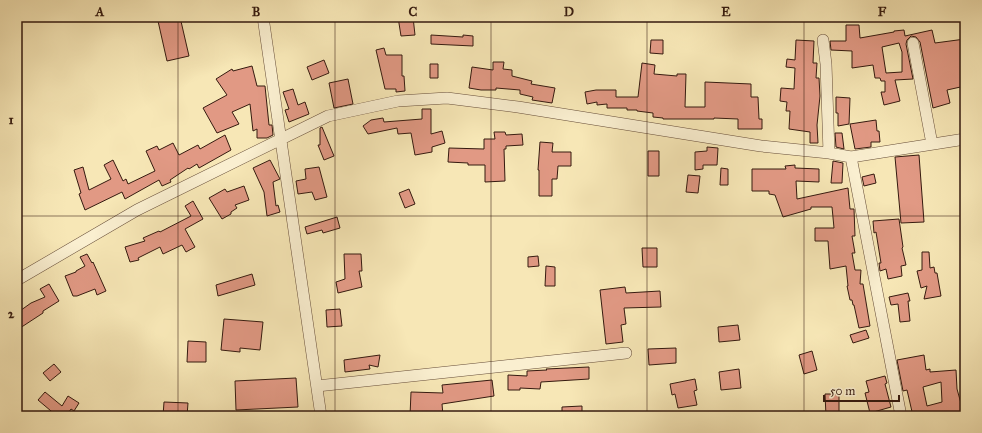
<svg xmlns="http://www.w3.org/2000/svg" width="982" height="433" viewBox="0 0 982 433" font-family="'IM FELL Great Primer',serif">
<style>
.building{fill:#e19984;stroke:#351a0f;fill-rule:evenodd}
.lines{fill:none;stroke-linecap:round;stroke-linejoin:round}
.street-casing{stroke:#664d39;stroke-width:12}
.street{stroke:#faefd0;stroke-width:11}
.grid{fill:none;stroke:#351a0f;stroke-width:1;stroke-opacity:0.55}
.neatline{fill:none;stroke:#351a0f;stroke-width:1.5}
.grid-label{font-size:13px;text-anchor:middle;font-weight:bold;fill:#351a0f}
</style>
<rect width="100%" height="100%" fill="#f7e7b6"/>
<filter id="stains"><feTurbulence type="fractalNoise" baseFrequency=".005" numOctaves="4"/><feColorMatrix values="0 0 0 0 .2 0 0 0 0 .09 0 0 0 0 .02 0 0 0 .5 -.17"/></filter>
<radialGradient id="worn" r=".72"><stop offset=".6" stop-color="#630" stop-opacity="0"/><stop offset="1" stop-color="#630" stop-opacity=".3"/></radialGradient>
<path class="building" d="M176,17H180L189,56L167,61L158,21Z
M398,17H413L415,35L401,36Z
M846,25H859L860,38L894,32V31L904,30L905,36L932,30L935,43L965,39V86L947,90L950,103L933,108L920,42L916,37L911,36L907,40L906,44L913,79L895,80L900,101L884,105L881,92H885V81H881L880,78H875L873,65L852,68V51L831,50L830,41H846ZM899,43L902,52V72L886,73L882,47Z
M431,35L463,37V35L473,36V46L431,44Z
M651,40H663V54L650,53Z
M796,40L814,41L813,63H817L816,78H819L820,96L817,125L818,143H810V132L789,129L790,111H786L787,102L780,101L781,88L794,89L795,68L786,67L787,59L795,60Z
M384,48L386,55H402V76H404L405,91L396,92V89H385L376,50Z
M324,60L329,73L312,80L307,67Z
M493,62H504L503,69L512,70V76L532,81L531,84L555,88L552,103L532,100L533,97L520,94V90L496,88V90H481L469,88L472,67L493,70Z
M642,63L655,65L654,74L677,76V74H686L685,107H705V82L751,84V97H758L759,119H762V129H738V119L714,118V119H663V118L653,117V113L637,111V110H627V108H607V104L597,105V102L587,104L585,92L596,90H616V97H638Z
M430,64H438V78H430Z
M252,66L257,86H265L269,125H272L273,135L267,138H257V129L253,131L250,104L232,112L239,124L217,133L203,108L227,95L216,79L232,69L233,71Z
M348,79L353,104L334,108L329,83Z
M293,89L298,105L305,102L309,114L289,122L285,110L289,109L283,92Z
M836,97L850,98L849,124L838,126V113H836Z
M422,109H431V134L442,131L445,143L432,147V152L415,155L411,133L398,134L397,128L368,134L363,126L371,120L383,118L384,122L422,119Z
M876,120L877,131H879L880,142H871V147L855,149L850,124Z
M322,127L334,156L324,160L318,145H320V128Z
M494,132H505L506,135L522,134L523,145L506,146V149H504L505,181L485,182V165H468V163L448,162L449,148L484,149V139H495Z
M835,133H842L844,149L836,147Z
M225,135L231,150L199,168L197,164L189,169L188,168L170,180L171,182L162,186L159,180L125,199L122,192L85,210L79,194L81,193L74,170L83,167L89,190L111,179L104,165L113,160L123,181L126,179L128,184L155,171L146,151L157,146L159,150L173,143L179,155L198,145L200,149Z
M540,142L553,143L552,152H571V166H558L557,179H552V196H539V170H538Z
M707,147L718,148L717,165H703V169L695,170V152L707,151Z
M648,151H659V176H648Z
M919,155L924,222L901,223L895,157Z
M270,160L280,179L273,182L276,206L278,205L280,212L267,216L264,192L253,168Z
M833,161L843,163L842,183H831Z
M795,165V168L819,169V182L796,181L797,199L848,188L850,209H854L855,236H852L855,253H852L855,270H861L860,284H863L870,326L859,328L854,305H853L852,300H850L847,286H848L846,266L830,269L828,241H815V228H834L832,207H811V209L783,217L775,195L769,194V191H752V169H786L785,166Z
M319,167L327,197L315,200L312,192L298,194L296,181L306,179L305,169Z
M721,168L728,169V185H720Z
M874,174L876,183L864,186L862,177Z
M688,175L700,176L698,193L686,192Z
M244,186L249,200L235,205L237,208L231,212V214L222,219L209,198L225,189L227,192Z
M409,189L415,204L405,208L399,193Z
M193,201L203,219L185,229L195,247L186,252L182,245L163,254L160,247L138,258L139,260L130,262L125,247L145,241L143,238L159,231L160,232L191,216L185,206Z
M337,217L340,228L323,233L322,230L307,234L305,227Z
M899,219L903,247L902,248L906,265L901,266L902,276L888,279L886,269L880,271L879,263H881L876,232L874,233L873,221Z
M642,248H657V267H643Z
M922,252H929L930,268L934,267L935,273H937L941,296L924,299L927,286L921,288L917,271L922,270Z
M87,254L92,263L93,262L106,291L97,295L95,289L77,296H73L65,276L76,272V271L85,266L80,257Z
M344,254H361L362,271H359L362,287L338,293L336,282L345,279Z
M538,256L539,266L528,267V257Z
M546,266L555,267V286H545Z
M252,274L255,285L218,296L216,285Z
M49,284L59,301L43,311V313L17,330V313L31,303L45,297L40,289Z
M625,287L626,293L660,291L661,307L624,308L626,324L621,325L623,342L606,344L600,290Z
M908,293L910,301H908L910,321L900,322L898,304L891,305L889,297Z
M340,309L342,326L327,327L326,310Z
M224,319L263,322L260,350L240,348V352L221,350Z
M738,325L740,340L719,342L718,327Z
M866,330L869,338L853,343L850,335Z
M188,341L206,342V362H187Z
M676,348V363L649,365L648,349Z
M812,351L817,370L804,374L799,355Z
M380,355L378,367L369,365L370,369L345,372L344,360Z
M924,355L926,370L930,369V372L956,370L957,389L962,407V416H949V412L927,416H913L907,390L903,391L897,360ZM941,382L942,402L927,406L923,387Z
M54,364L61,372L50,381L43,373Z
M589,367V379L541,382L540,389L520,388V390H508V375L527,376V371L547,370L546,369Z
M739,369L741,388L721,390L719,372Z
M885,376L887,383L885,384L891,407L870,413L865,393L869,392L866,381Z
M296,378L298,407L236,410L235,381Z
M695,379L697,390L694,391L697,405L678,408L675,394L672,395L670,384Z
M492,380L494,396L442,404L443,416H410L411,392L443,393L442,385Z
M45,392L62,406L68,396L79,403L74,411L71,409L66,416H57L38,400Z
M825,394H839V415L826,416Z
M164,402L188,403L187,416H163Z
M582,406V416H562V407Z"/>
<g class="lines">
<g class="street-casing">
<path id="street" d="M263,17L321,416
M823,40L826,64L829,153
M913,43L932,144
M851,157L901,416
M17,280L137,210L328,116L398,101L447,98L518,107L761,146L829,153L851,157L965,139
M317,386L626,353"/>
</g>
<use href="#street" class="street"/>
</g>
<path class="grid" d="M178,17V416M335,17V416M491,17V416M647,17V416M804,17V416M17,216H965"/>
<rect width="982" height="433" fill="none" stroke="#f7e7b6" stroke-width="44"/>
<path d="M824 395v6h75v-6" fill="none" stroke="#351a0f" stroke-width="2"/>
<text x="830" y="395" font-size="12" fill="#351a0f" stroke="#faefd0" stroke-width="3" paint-order="stroke">50 m</text>
<rect x="22" y="22" width="938" height="389" class="neatline"/>
<g class="grid-label">
<text x="100" y="16">A</text>
<text x="256" y="16">B</text>
<text x="413" y="16">C</text>
<text x="569" y="16">D</text>
<text x="726" y="16">E</text>
<text x="882" y="16">F</text>
<text x="11" y="124">1</text>
<text x="11" y="318">2</text>
</g>
<rect width="100%" height="100%" filter="url(#stains)"/>
<rect width="100%" height="100%" fill="url(#worn)"/>
</svg>
